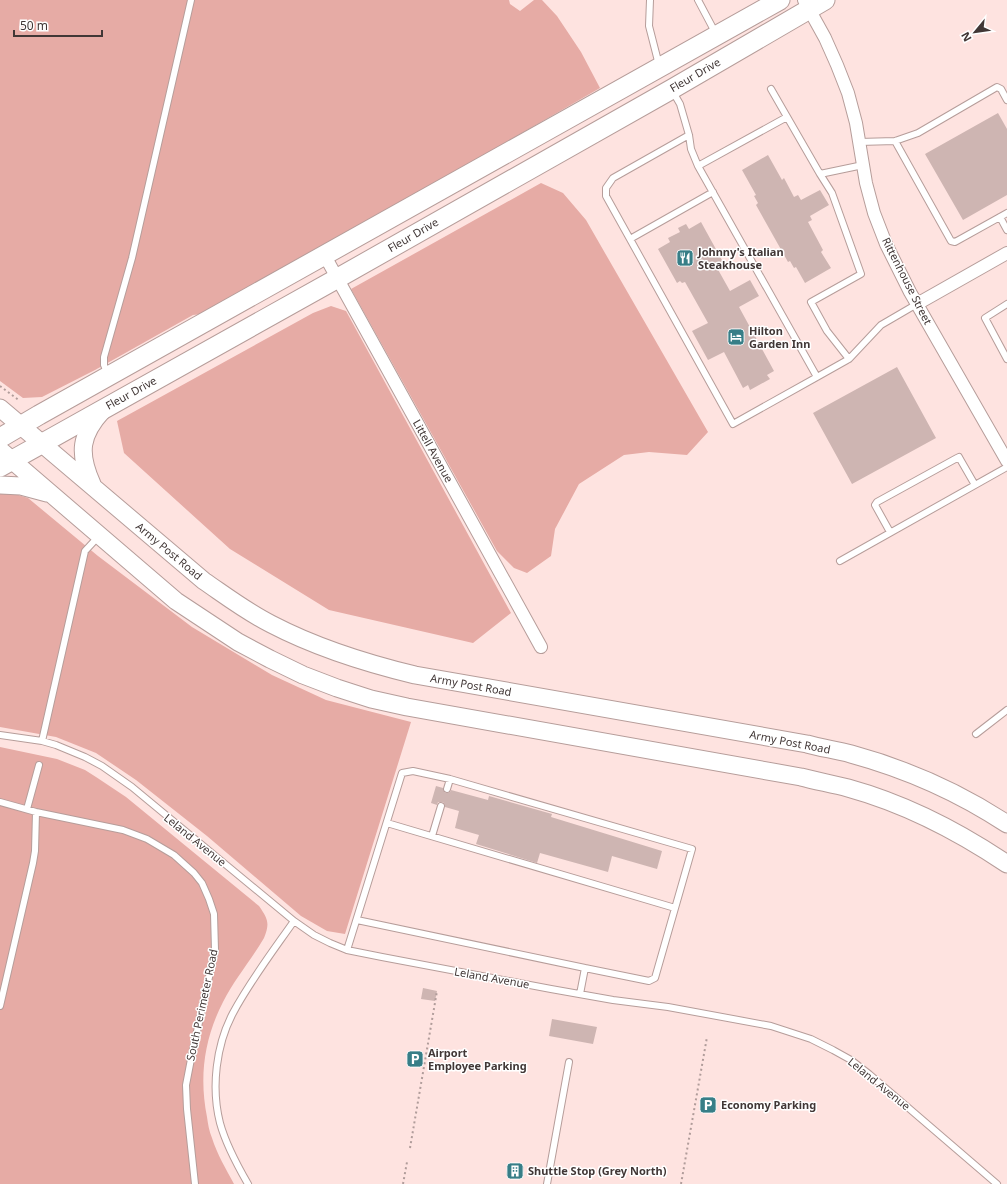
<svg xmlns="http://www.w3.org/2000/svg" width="1007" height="1184" viewBox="0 0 1007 1184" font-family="'Noto Sans',sans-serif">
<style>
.green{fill:#e6aba5}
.building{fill:#ceb5b2}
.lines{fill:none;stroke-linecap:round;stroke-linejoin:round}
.service-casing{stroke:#b69d9a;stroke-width:8}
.minor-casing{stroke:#b69d9a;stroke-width:14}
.secondary-casing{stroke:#b69d9a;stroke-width:19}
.primary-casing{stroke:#b69d9a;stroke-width:21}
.path{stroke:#b09c9a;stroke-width:2;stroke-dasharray:2 3;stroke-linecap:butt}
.service{stroke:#fff;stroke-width:6}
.minor{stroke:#fff;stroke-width:12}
.secondary{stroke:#fff;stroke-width:17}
.primary{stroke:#fff;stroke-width:19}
.labels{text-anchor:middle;stroke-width:3;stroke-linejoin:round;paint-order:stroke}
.street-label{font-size:11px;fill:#413736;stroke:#fff}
.poi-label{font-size:11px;font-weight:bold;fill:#413736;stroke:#fff;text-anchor:start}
</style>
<rect width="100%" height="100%" fill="#fee3e0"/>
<path class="green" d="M0,0H509L510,4L520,11L534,0H542L557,16L581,52L600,88L210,313L193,315L95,370L42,397L23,398L0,381Z
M541,183L563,193L586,220L708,432L687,455L649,452L624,455L579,484L555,529L551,556L527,573L514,568L497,551L351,289Z
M331,306L346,311L511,613L473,643L329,610L230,549L124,453L117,421L313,313Z
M0,493H12L28,498L98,556L192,627L272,675L326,700L411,722L345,934L327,931L301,916L207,836L136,780L96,753L56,737L0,727Z
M0,747L57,759L85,770L96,777L126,797L259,906C268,919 270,923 264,938C251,960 234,980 223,1002C204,1039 199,1077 207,1117C208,1124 209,1131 212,1138C217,1154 226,1169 234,1184H0Z"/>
<path class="building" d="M998,113L1007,129V195L963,220L925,154Z
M768,155L782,180L784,178L794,197L798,195L801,200L820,190L829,205L810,216L812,220L808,222L823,250L821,252L831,268L805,283L796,267L794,268L790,261L788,262L756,205L758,203L754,196L756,195L742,170Z
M701,222L723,262L716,266L730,291L750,280L759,296L739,307L774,371L767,375L770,379L750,390L748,385L743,388L724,352L708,360L692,331L708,323L685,282L682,283L680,281L677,283L658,249L670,242L668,238L680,232L678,228L686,224L689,229Z
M897,367L936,438L852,484L813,413Z
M436,786L443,788L444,792L446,793L450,792L451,790L488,800L489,796L552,814L551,817L662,851L657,869L612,856L608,872L540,853L537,863L476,844L479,835L455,828L459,811L445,807L444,803L442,802H438L437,805L431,803Z
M423,988L437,991L435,1001L421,999Z
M552,1019L597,1027L593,1044L549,1036Z
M508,1164L524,1167L522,1178L506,1175Z"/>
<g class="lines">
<g class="service-casing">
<path id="service" d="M650,0L649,26L659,65
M698,0L716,34
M771,89L820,174L832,193L861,274L811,302L827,331L849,359
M673,92L680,104L689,135L691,149L698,166L817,377L849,359L881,325L917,304
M689,135L613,178L606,188V196L733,424L817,377
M895,141L951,241L955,242L1007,213
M859,142L895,141L918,133L997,87L1001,89L1007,100
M698,166L787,117
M820,174L863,165
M1000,217L1007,230
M630,239L713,192
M1007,304L985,318L1007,359
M108,375L104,365V357L132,258L191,0
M890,532L875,505L877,502L957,458L959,457L960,459L975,485
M840,561L1007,467
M976,734L1007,710
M0,735L42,741L56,745L85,757L102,766L132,787L294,921L314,935L330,943L347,950L382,957L551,989L613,1000L668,1007L771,1026L811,1039L833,1050L851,1060L869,1074L997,1184
M42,741L85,551L98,537
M447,789L450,779
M0,802L36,812L123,830L147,839L174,855L194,873L202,883L209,899L214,914L215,950L192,1054L186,1085L187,1109L195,1184
M27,809L39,765
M387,823L675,908
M432,836L441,806
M357,920L585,968
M347,950L402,773L413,771L450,779L692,849L655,978L649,981L585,968L580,994
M0,1006L33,863L35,851L36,812
M248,1184C237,1165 226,1145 220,1123C211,1088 216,1045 233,1013C250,981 273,951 294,921
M547,1184L569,1062"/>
</g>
<g class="minor-casing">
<path id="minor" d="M804,0L825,38L837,65L848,93L856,123L866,183L874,213L886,244L910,292L1007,461
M325,256L541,647
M917,304L1007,253"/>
</g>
<g class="secondary-casing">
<path id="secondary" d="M0,408L204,581C226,596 247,612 271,624C317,648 365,663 415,675L807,744C821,748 837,750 851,754C906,769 960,793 1007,824
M0,450L176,601L238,642L270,659L303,675L337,688L371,699L407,707L801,777C816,781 833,784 848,788C906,804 958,831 1007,864
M92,484C78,453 80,435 103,410
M0,485L21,486L47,493"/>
</g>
<g class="primary-casing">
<path id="primary" d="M0,438L39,415L780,0
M0,467L338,278L672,89L825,0"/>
</g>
<path class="path" d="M0,386L20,401
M410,1148L437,991
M403,1184L407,1162
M681,1184L707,1037"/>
<use href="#service" class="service"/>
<use href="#minor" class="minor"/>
<use href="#secondary" class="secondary"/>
<use href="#primary" class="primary"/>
</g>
<defs>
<g id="restaurant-square" transform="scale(0.9)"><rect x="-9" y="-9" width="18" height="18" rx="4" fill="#377e87" stroke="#fff"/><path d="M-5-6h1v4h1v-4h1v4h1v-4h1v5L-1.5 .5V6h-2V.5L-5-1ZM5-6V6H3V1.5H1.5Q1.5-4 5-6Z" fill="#fff"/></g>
<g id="hotel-square" transform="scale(0.9)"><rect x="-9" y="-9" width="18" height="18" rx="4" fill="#377e87" stroke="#fff"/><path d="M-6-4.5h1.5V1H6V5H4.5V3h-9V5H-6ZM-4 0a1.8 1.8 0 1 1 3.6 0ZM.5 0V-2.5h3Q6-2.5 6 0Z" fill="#fff"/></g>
<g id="parking-square" transform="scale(0.9)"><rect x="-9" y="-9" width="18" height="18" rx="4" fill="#377e87" stroke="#fff"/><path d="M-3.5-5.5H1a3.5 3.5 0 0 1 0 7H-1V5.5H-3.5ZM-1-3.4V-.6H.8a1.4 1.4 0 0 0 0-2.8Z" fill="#fff"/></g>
<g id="building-square" transform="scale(0.9)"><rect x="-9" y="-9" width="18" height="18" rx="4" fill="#377e87" stroke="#fff"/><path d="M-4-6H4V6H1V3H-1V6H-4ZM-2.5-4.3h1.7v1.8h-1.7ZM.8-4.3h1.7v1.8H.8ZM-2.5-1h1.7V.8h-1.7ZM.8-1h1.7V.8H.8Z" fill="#fff"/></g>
</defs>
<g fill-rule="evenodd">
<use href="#restaurant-square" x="685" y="258"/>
<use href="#hotel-square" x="736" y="337"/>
<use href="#parking-square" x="415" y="1059"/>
<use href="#parking-square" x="708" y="1105"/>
<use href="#building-square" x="515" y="1171"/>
</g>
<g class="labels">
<g class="street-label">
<text transform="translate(695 75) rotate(-30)" y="4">Fleur Drive</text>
<text transform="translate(413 235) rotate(-30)" y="4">Fleur Drive</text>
<text transform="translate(907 281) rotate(63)" y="4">Rittenhouse Street</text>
<text transform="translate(131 393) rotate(-29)" y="4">Fleur Drive</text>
<text transform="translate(433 451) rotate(61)" y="4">Littell Avenue</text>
<text transform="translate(169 551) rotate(40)" y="4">Army Post Road</text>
<text transform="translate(471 685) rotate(10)" y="4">Army Post Road</text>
<text transform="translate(790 742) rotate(11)" y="4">Army Post Road</text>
<text transform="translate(195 840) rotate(39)" y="4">Leland Avenue</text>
<text transform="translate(492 978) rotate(10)" y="4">Leland Avenue</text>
<text transform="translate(202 1005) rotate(-78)" y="4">South Perimeter Road</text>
<text transform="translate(879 1084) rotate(39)" y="4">Leland Avenue</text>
</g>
<g class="poi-label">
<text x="698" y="256">Johnny's Italian<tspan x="698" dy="13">Steakhouse</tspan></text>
<text x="749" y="335">Hilton<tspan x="749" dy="13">Garden Inn</tspan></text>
<text x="428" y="1057">Airport<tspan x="428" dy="13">Employee Parking</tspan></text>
<text x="721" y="1109">Economy Parking</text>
<text x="528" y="1175">Shuttle Stop (Grey North)</text>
</g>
</g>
<g transform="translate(975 32) rotate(241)" stroke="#ffffff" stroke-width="3" paint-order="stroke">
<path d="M0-3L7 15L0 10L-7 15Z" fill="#413736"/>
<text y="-6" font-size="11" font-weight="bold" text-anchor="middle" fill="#413736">N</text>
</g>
<path d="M14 30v6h88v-6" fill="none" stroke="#413736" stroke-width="2"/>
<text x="20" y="30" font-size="12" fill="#413736" stroke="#ffffff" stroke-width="3" paint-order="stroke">50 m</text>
</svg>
